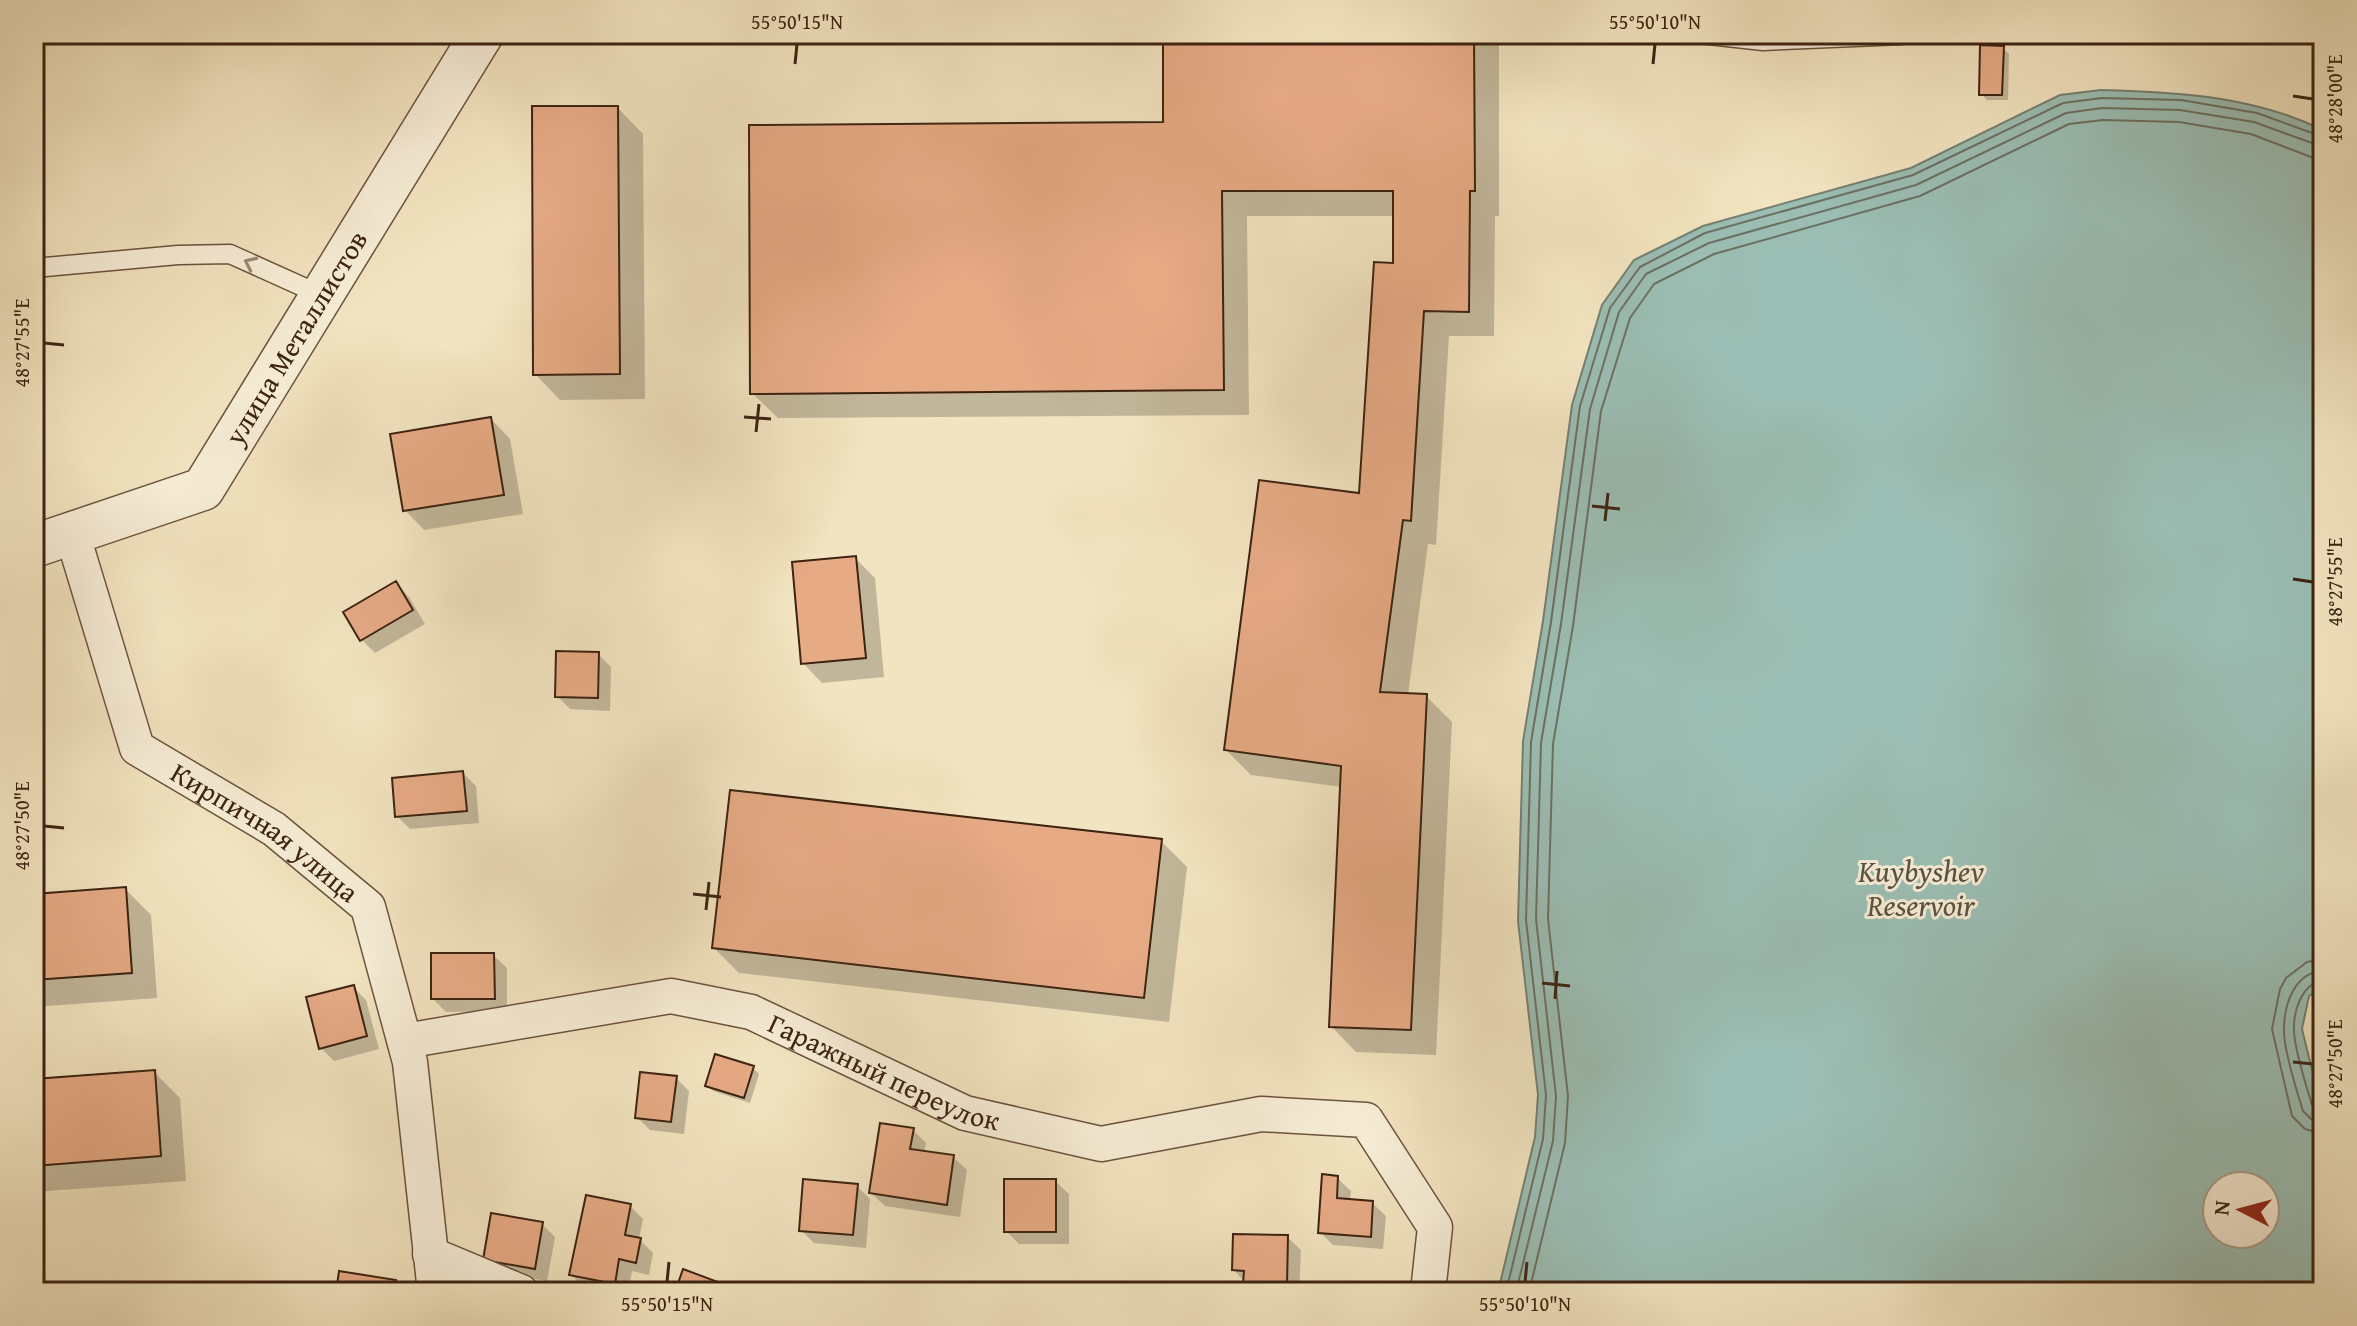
<svg xmlns="http://www.w3.org/2000/svg" width="2357" height="1326" viewBox="0 0 2357 1326" font-family="'Gentium Book Plus',serif">
<style>
.water{fill:#9bbeb4;stroke:#758073;stroke-width:2;fill-rule:evenodd}
.shadow{fill:#0003}
.lines{fill:none;stroke-linecap:round;stroke-linejoin:round}
.shore{stroke:#6c7062;stroke-width:2}
.building{fill:#e6aa85;stroke:#3c2311;stroke-width:2}
.service-casing{stroke:#6a533d;stroke-width:21}
.minor-casing{stroke:#6a533d;stroke-width:37}
.tertiary-casing{stroke:#6a533d;stroke-width:45}
.service{stroke:#f7edd6;stroke-width:18}
.minor{stroke:#f7edd6;stroke-width:34}
.tertiary{stroke:#f7edd6;stroke-width:42}
.oneway{stroke:#9a8874}
.ticks{fill:none;stroke:#3c2311;stroke-width:3}
.labels{text-anchor:middle;stroke-width:6;stroke-linejoin:round;paint-order:stroke}
.street-label{font-size:28px;fill:#3c2311;stroke:#f7edd6}
.water-label{font-size:30px;font-style:italic;fill:#585242;stroke:#f7edd6}
.neatline{fill:none;stroke:#3c2311;stroke-width:3}
.ticks-label{font-size:20px;text-anchor:middle;fill:#3c2311}
</style>
<rect width="100%" height="100%" fill="#f2e4c0"/>
<filter id="stains"><feTurbulence type="fractalNoise" baseFrequency=".0025" numOctaves="4"/><feColorMatrix values="0 0 0 0 .2 0 0 0 0 .09 0 0 0 0 .02 0 0 0 .5 -.17"/></filter>
<radialGradient id="worn" r=".72"><stop offset=".6" stop-color="#630" stop-opacity="0"/><stop offset="1" stop-color="#630" stop-opacity=".3"/></radialGradient>
<path class="water" d="M2101,90C2178,92 2253,96 2323,130V987L2309,996L2302,1029L2323,1115V1292H1498L1535,1137L1538,1095L1518,921L1523,741L1543,621L1572,405L1602,305L1634,260L1703,226L1911,168L2060,95ZM2217,1186H2265V1234H2217Z"/>
<path class="shadow" d="M1165,34H1493L1499,40V216H1495L1494,336H1449L1436,545L1428,544L1408,695L1426,696L1452,722L1436,1055L1356,1052L1331,1026L1342,787L1251,775L1226,750L1361,496L1395,265V216H1247L1249,415L778,418L752,393L1165,124Z
M2003,48L2009,54L2008,100H1987L1981,94Z
M618,108L643,134L645,399L560,400L535,374Z
M491,419L510,439L523,514L424,530L405,510Z
M855,558L875,578L884,677L822,683L803,663Z
M396,583L409,597L425,624L375,653L362,640Z
M598,654L611,667L610,711L570,709L557,696Z
M463,773L476,786L479,823L410,829L397,816Z
M1161,841L1187,867L1169,1022L739,973L714,948Z
M125,889L151,915L157,998L34,1007V896Z
M493,955L507,968V1011L446,1012L433,999Z
M353,987L366,1000L379,1049L334,1061L321,1048Z
M753,1068L759,1074L750,1103L713,1091L707,1085Z
M154,1072L180,1098L186,1181L34,1192V1081Z
M676,1078L689,1091L684,1134L650,1130L637,1117Z
M913,1130L926,1143L924,1153L953,1157L967,1170L960,1217L885,1206L871,1193Z
M1337,1178L1351,1191L1350,1201L1372,1203L1386,1216L1383,1249L1333,1245L1320,1232Z
M1055,1181L1069,1194V1244H1019L1006,1231Z
M857,1186L870,1199L866,1248L814,1243L801,1230Z
M630,1206L643,1219L639,1239L653,1253L649,1275L632,1271L628,1292H607L584,1288L571,1274Z
M542,1224L555,1237L547,1281L498,1272L485,1259Z
M1287,1237L1301,1250L1299,1292H1254L1234,1270Z
M395,1282L406,1292H338Z"/>
<g class="lines">
<path class="shore" d="M2323,959L2307,962L2286,978L2280,989L2272,1029L2292,1116L2305,1129L2323,1134
M2323,971C2295,972 2284,1004 2284,1029C2283,1047 2297,1092 2303,1111L2311,1119L2323,1122
M2323,981C2302,983 2293,1011 2294,1031C2295,1053 2306,1084 2312,1105L2316,1110L2323,1112
M1506,1292L1543,1139L1546,1095L1526,920L1531,742L1551,622L1580,406L1610,308L1640,267L1705,233L1913,175L2063,103L2102,98L2181,100L2257,113L2323,137
M1516,1292L1553,1141L1556,1096L1536,919L1541,743L1561,624L1590,409L1619,312L1646,274L1709,243L1916,185L2066,113L2102,108L2180,110L2254,122L2323,147
M1529,1292L1565,1143L1568,1096L1548,919L1553,744L1573,626L1601,411L1630,318L1654,284L1714,254L1920,196L2069,124L2103,120L2179,122L2251,134L2311,157L2323,159"/>
</g>
<path class="building" d="M1163,34H1474L1475,191H1470L1469,312L1424,311L1411,521L1403,520L1380,692L1427,694L1411,1030L1329,1027L1341,766L1224,750L1259,480L1359,493L1374,262L1393,263V191H1222L1224,390L750,394L749,125L1163,122Z
M1980,45L2004,46L2002,95H1979Z
M532,106H618L620,374L533,375Z
M491,417L504,495L403,511L390,434Z
M856,556L866,658L801,664L792,562Z
M396,581L413,610L360,641L343,612Z
M556,651L599,652L598,698L555,697Z
M463,771L467,811L395,817L392,778Z
M730,790L1162,839L1144,998L712,948Z
M126,887L132,973L34,980V894Z
M431,953H494L495,999H431Z
M354,985L367,1036L319,1049L306,997Z
M715,1054L754,1066L744,1098L705,1086Z
M155,1070L161,1156L34,1166V1079Z
M640,1072L677,1076L671,1122L635,1118Z
M880,1123L914,1128L910,1149L954,1155L947,1205L869,1193Z
M1322,1174L1338,1176L1337,1198L1373,1201L1371,1237L1318,1233Z
M803,1179L858,1184L853,1235L799,1231Z
M1004,1179H1056V1232H1004Z
M586,1195L631,1204L625,1235L641,1238L636,1263L619,1259L615,1284L569,1275Z
M491,1213L543,1222L535,1269L483,1260Z
M1233,1234L1288,1235L1287,1285L1243,1284L1244,1271L1232,1270Z
M683,1269L726,1285L724,1292H675Z
M339,1271L396,1280L394,1292H336Z"/>
<g class="lines">
<g class="service-casing">
<path id="service" d="M1700,34L1763,41L1902,35
M34,268L178,255L230,254L321,295"/>
</g>
<g class="minor-casing">
<g id="minor">
<path id="s1" d="M72,533L137,748L274,829L368,907L410,1062L435,1292"/>
<path id="s2" d="M405,1041L671,996L751,1012L965,1113L1101,1144L1261,1114L1366,1120L1435,1227L1428,1292"/>
<path d="M430,1254L521,1292"/>
</g>
</g>
<g class="tertiary-casing">
<g id="tertiary">
<path id="s3" d="M34,546L203,489L482,34"/>
</g>
</g>
<use href="#service" class="service"/>
<use href="#minor" class="minor"/>
<use href="#tertiary" class="tertiary"/>
</g>
<defs><path id="oneway-chevron" d="M-2-3.5L2.5 0L-2 3.5" fill="none" stroke-width="1.6" stroke-linecap="round" stroke-linejoin="round" transform="scale(2)"/></defs>
<use class="oneway" href="#oneway-chevron" transform="translate(250 263) rotate(-155)"/>
<path class="ticks" d="M795,64L797,44M1653,64L1655,44M2293,96L2313,99M44,343L64,345M744,417L771,419M756,432L759,404M1592,506L1620,509M1605,521L1608,493M2293,579L2313,582M44,826L64,828M693,894L721,897M706,910L709,882M1542,983L1570,986M1555,999L1557,971M2293,1062L2313,1064M667,1282L669,1262M1525,1282L1527,1262"/>
<g class="labels">
<g class="street-label">
<text dy="10" stroke="none"><textPath href="#s3" startOffset="356">улица Металлистов</textPath></text>
<text dy="10" stroke="none"><textPath href="#s1" startOffset="378">Кирпичная улица</textPath></text>
<text dy="10" stroke="none"><textPath href="#s2" startOffset="498">Гаражный переулок</textPath></text>
</g>
<g class="water-label">
<text x="1921" y="882">Kuybyshev<tspan x="1921" dy="34">Reservoir</tspan></text>
</g>
</g>
<rect width="2357" height="1326" fill="none" stroke="#f2e4c0" stroke-width="88"/>
<g transform="translate(2241 1210) rotate(276)"><circle r="38" fill="#f7edd6" stroke="#ac9c87" stroke-width="2"/>
<path d="M0-6L14 30L0 20L-14 30Z" fill="#8f2418"/>
<text y="-12" font-size="22" font-weight="bold" text-anchor="middle" fill="#3c2311">N</text>
</g>
<rect x="44" y="44" width="2269" height="1238" class="neatline"/>
<g class="ticks-label">
<text x="797" y="29">55°50'15"N</text>
<text x="1655" y="29">55°50'10"N</text>
<text transform="translate(2335 99) rotate(-90)" y="7">48°28'00"E</text>
<text transform="translate(22 343) rotate(-90)" y="7">48°27'55"E</text>
<text transform="translate(2335 582) rotate(-90)" y="7">48°27'55"E</text>
<text transform="translate(22 826) rotate(-90)" y="7">48°27'50"E</text>
<text transform="translate(2335 1064) rotate(-90)" y="7">48°27'50"E</text>
<text x="667" y="1311">55°50'15"N</text>
<text x="1525" y="1311">55°50'10"N</text>
</g>
<rect width="100%" height="100%" filter="url(#stains)"/>
<rect width="100%" height="100%" fill="url(#worn)"/>
</svg>
